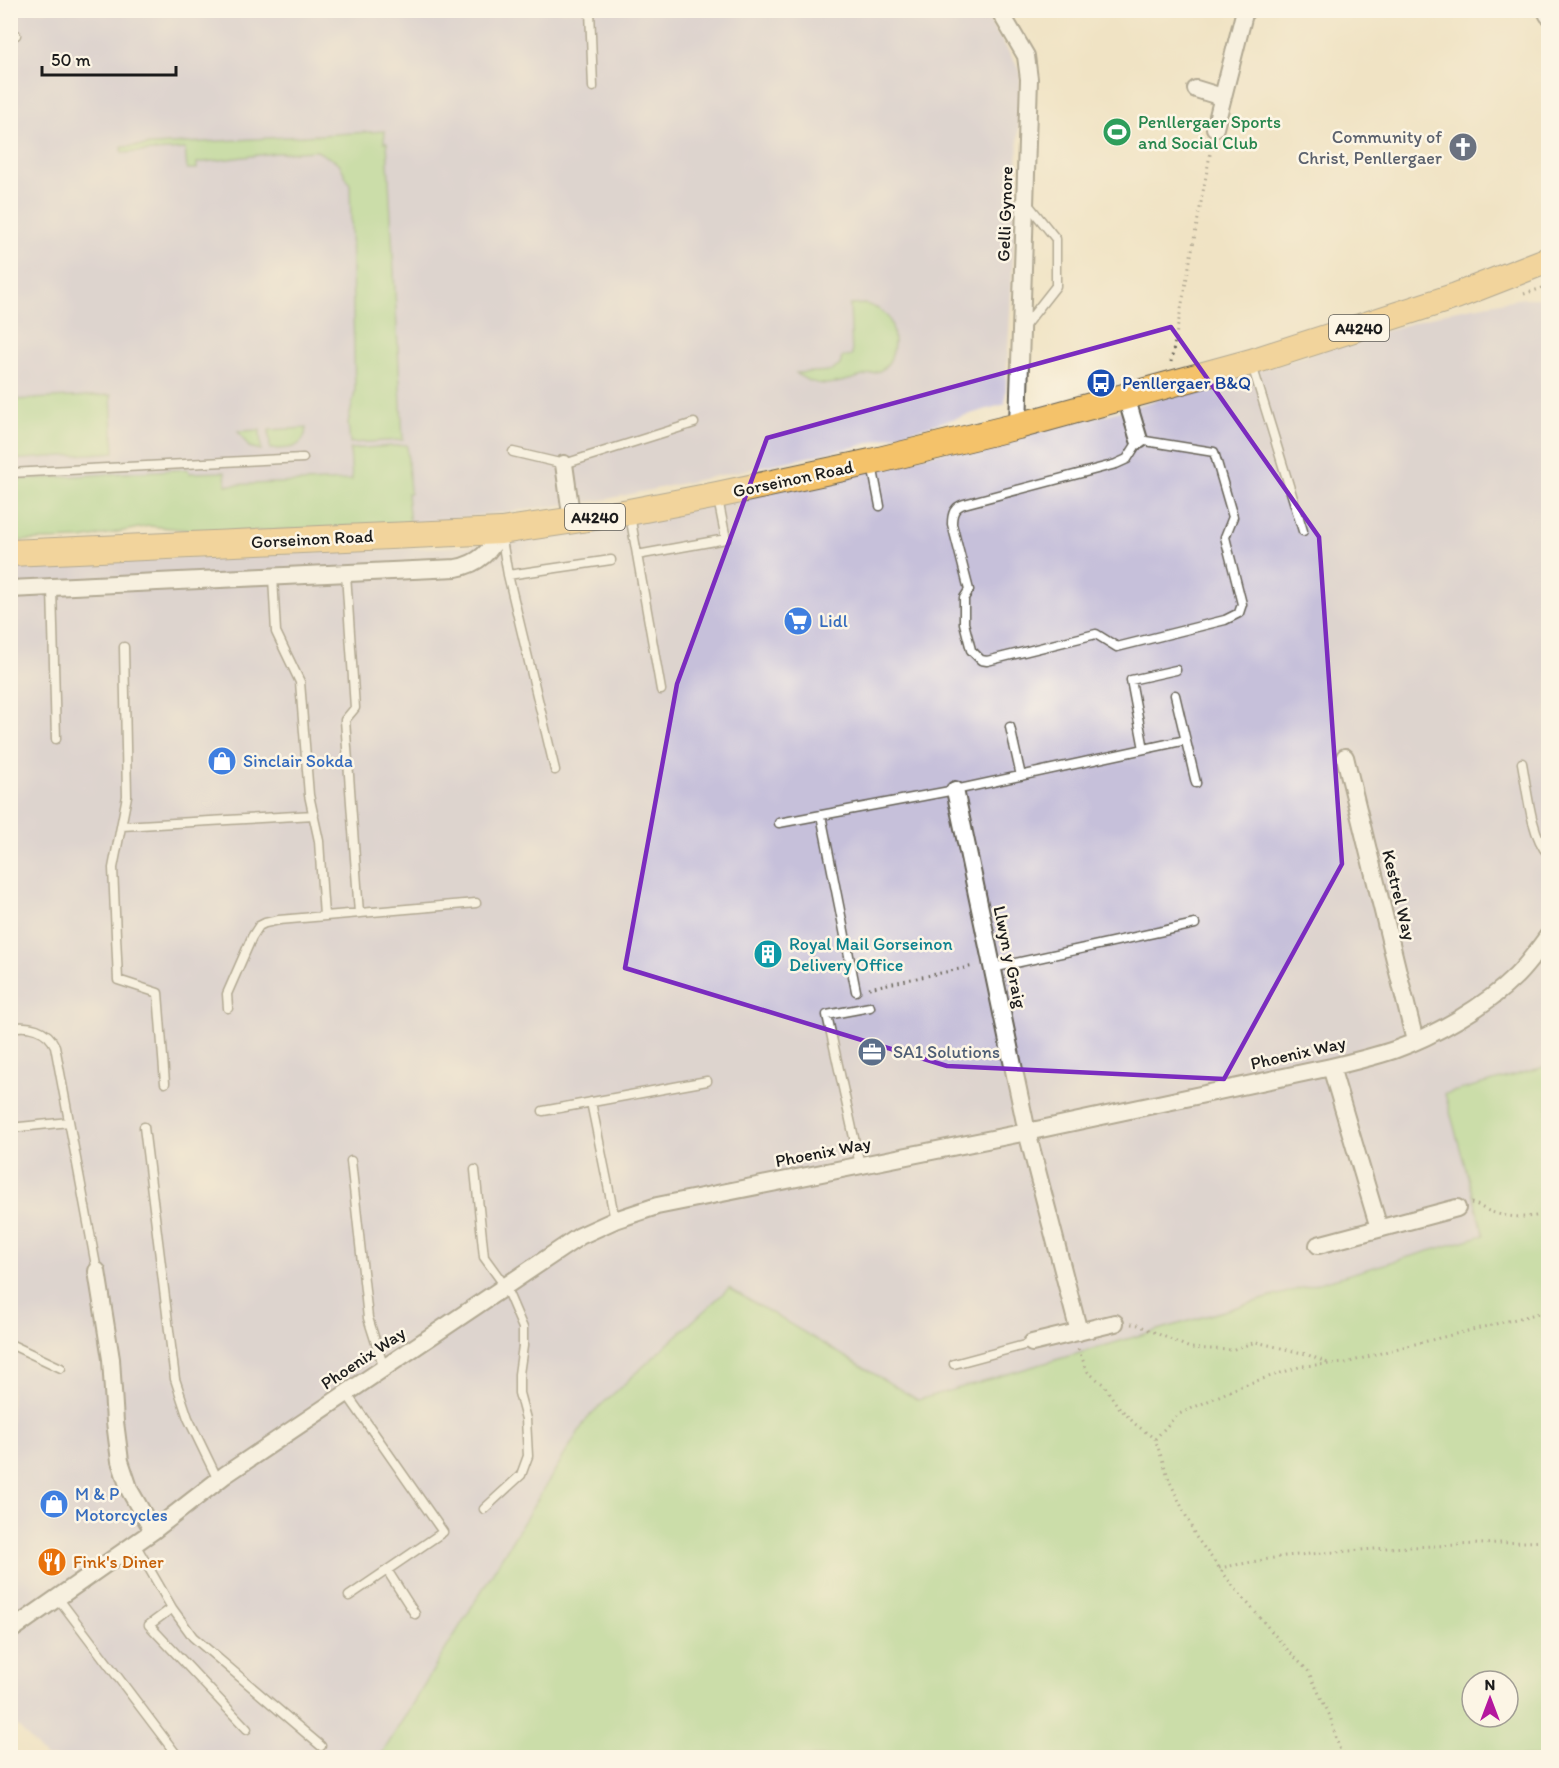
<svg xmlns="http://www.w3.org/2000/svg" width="1559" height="1768" viewBox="0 0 1559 1768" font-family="Itim,sans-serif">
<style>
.industrial{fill:#c6c0da}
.grass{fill:#9dd487;stroke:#5c7852;stroke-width:1.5;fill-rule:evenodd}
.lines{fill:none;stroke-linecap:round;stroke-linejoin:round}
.service-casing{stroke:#666257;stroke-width:11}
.minor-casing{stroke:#666257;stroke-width:20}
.primary-casing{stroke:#666257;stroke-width:28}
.path{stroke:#666257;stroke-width:3;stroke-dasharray:1.5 4.5;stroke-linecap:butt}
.service{stroke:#fff;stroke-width:8}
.minor{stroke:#fff;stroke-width:16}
.primary{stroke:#f4c26a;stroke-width:26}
.marked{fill:none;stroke:#7b2cbf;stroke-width:4.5;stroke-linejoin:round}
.labels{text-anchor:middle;stroke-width:5;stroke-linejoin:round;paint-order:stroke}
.shield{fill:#fcf5e5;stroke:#5f5d58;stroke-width:1.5}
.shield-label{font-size:16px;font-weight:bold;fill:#1c1c1c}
.leisure-label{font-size:18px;fill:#27864d;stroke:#fcf5e5;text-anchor:start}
.worship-label{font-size:18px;fill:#5b616d;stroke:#fcf5e5;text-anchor:end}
.street-label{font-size:18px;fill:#1c1c1c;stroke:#fcf5e5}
.transit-label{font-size:18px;fill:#164399;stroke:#fcf5e5;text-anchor:start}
.shop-label{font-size:18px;fill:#366cbe;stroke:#fcf5e5;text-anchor:start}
.culture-label{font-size:18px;fill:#0d838f;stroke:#fcf5e5;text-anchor:start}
.service-label{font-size:18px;fill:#4e5e75;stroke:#fcf5e5;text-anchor:start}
.food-label{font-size:18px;fill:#c56008;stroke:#fcf5e5;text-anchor:start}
</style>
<rect width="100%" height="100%" fill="#fcf5e5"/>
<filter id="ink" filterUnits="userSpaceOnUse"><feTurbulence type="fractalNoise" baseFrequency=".0167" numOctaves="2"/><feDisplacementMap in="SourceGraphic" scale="12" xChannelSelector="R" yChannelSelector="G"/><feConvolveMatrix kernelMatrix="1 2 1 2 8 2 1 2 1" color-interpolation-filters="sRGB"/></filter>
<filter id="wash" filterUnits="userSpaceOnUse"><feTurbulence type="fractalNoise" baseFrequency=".008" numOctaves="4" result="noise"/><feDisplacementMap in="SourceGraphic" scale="24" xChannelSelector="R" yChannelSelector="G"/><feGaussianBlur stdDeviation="1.35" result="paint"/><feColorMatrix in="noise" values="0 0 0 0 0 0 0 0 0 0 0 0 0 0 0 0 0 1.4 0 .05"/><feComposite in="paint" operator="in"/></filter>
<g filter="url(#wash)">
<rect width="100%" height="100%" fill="#f0e3c4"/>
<path class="industrial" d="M10,11H984L1021,72L1015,224L1005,404L855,447L603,500L410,524L221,533L149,526L82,539L11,541Z
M1522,298H1538L1548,302V1066L1445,1094L1484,1235L918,1400L729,1288L587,1418L380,1757H46L11,1719V564L470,546L527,537L739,499L1109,414L1452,311Z"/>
<path class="grass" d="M385,131L384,142H387L403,440L350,443L348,423L355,392L350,185L339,163L317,151L275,153L197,163V169H187L185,149L122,153V147Z
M866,304C871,306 878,308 883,312C898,323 898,361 881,370C876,373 868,374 863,376C840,383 817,391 796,373L831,371L840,365L842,357L852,356L850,305Z
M111,395L114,452L11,460V400Z
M306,428C305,450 287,449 270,449L269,430Z
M260,430L261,450L249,447L238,431Z
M407,445L410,493H407L410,524L221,533L149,526L82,539L11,541V480L188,469L189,473L225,472L226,485L352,480L350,449Z
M1548,1066V1757H380L587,1418L729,1288L918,1400L1484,1235L1445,1094ZM1472,1681H1508V1717H1472Z"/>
</g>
<g filter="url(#ink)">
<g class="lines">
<g class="service-casing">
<path id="service" d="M590,10L593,87
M10,36L16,35
M1023,328L1056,286V239L1027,203
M1252,365L1303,531
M1139,440L1214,452L1233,517L1225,537L1242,604L1239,613L1225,620L1117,647L1096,634L987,661L981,660L971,650L964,623V598L969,590L952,524C952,514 954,507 964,504L1116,464L1127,459Z
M513,452L564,464L694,423
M872,465L880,506
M10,473L303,458
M630,515L661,690
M501,534L508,575L555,770
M637,555L726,539L718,499
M346,574L355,708L345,720L359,913
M508,575L611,560
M273,577L276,632L300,682L309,795L319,841L324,916
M52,588L56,739
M124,647L127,796L113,868L118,980L158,993L165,1083
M1175,695L1196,783
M1010,727L1021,776
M1144,749L1131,680L1176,670
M1522,763C1527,789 1531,836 1548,854
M821,815L856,991
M779,823L955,790L1186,740
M122,826L314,815
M992,968L1195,924
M228,1008L227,994L252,937L259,926L265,923L279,920L476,903
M10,1028C29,1024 47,1029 55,1046L97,1271
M591,1102L615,1220
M543,1111L707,1081
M144,1127L175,1379L188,1418L218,1480
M10,1128L69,1122
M351,1161L368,1318L384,1368
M860,1165L827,1015L870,1007
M475,1170L484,1257L505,1286L523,1328V1346L519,1374V1393L526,1419L528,1456L521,1475L484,1509
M10,1344L61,1368
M954,1364L1032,1343
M346,1393L443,1532L349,1596
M135,1544L172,1608L193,1637L321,1746
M387,1570L415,1614
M58,1598L179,1758
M172,1608L149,1625L247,1729"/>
</g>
<g class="minor-casing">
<path id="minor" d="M999,10L1026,56L1029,79L1018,426
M1546,10L1548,15
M1196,89L1222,97
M1215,128L1245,10
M1126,397L1139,440
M564,464L572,521
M10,589L456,568C479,564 491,551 501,531
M1345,757L1415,1041
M955,790L1027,1132L1079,1332
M1331,1067L1379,1228
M1318,1245L1457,1208
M97,1271L111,1359L115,1422L120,1461L130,1491L153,1531
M1032,1343L1115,1323
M10,1631L153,1531L225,1475L580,1236L615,1220L657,1206L1027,1132L1331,1067C1352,1062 1373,1057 1394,1050C1434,1036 1486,1006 1516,976C1528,964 1538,950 1548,936"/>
</g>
<g class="primary-casing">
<path id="primary" d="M10,553L501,531L629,512L717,495L871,462L1018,426L1251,362L1456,296L1548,260"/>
</g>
<path class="path" d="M1524,294L1548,286
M1171,362L1212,144
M869,988L974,966
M1471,1203C1478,1204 1483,1209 1489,1211C1506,1218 1531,1219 1548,1213
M1131,1324L1138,1325L1190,1348L1231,1350L1256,1342L1306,1354L1328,1363
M1078,1349L1088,1372L1104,1385L1117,1405L1135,1424L1155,1439
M1219,1568L1285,1556L1387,1548L1548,1541
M1348,1758L1339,1748L1330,1716L1308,1671L1284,1646L1233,1586L1196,1537L1170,1482L1155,1439L1177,1415L1241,1386L1302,1366L1346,1363L1395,1349L1548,1311"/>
<use href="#service" class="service"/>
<use href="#minor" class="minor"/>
<use href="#primary" class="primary"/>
</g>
</g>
<path d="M0 0H1559V1768H0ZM1171,327L1319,537L1342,864L1224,1079L947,1066L625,968L677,684L767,438Z" fill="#f0e3c4" fill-opacity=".55" fill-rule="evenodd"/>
<path class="marked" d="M1171,327L1319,537L1342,864L1224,1079L947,1066L625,968L677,684L767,438Z"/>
<defs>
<g id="stadium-disc" transform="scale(1.5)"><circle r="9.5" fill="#2e9e5b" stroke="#fcf5e5"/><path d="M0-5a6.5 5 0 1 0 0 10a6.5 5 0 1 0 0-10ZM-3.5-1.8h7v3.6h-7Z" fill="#fff"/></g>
<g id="church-disc" transform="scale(1.5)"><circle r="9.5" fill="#6b7280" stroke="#fcf5e5"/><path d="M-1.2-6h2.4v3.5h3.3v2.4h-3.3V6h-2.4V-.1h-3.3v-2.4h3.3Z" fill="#fff"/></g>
<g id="bus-disc" transform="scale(1.5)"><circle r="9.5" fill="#1a4fb4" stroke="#fcf5e5"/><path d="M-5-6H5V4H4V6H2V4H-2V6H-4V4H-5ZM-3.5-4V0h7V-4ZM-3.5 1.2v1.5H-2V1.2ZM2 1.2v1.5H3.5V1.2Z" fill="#fff"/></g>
<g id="supermarket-disc" transform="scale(1.5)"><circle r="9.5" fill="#3f7fe0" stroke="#fcf5e5"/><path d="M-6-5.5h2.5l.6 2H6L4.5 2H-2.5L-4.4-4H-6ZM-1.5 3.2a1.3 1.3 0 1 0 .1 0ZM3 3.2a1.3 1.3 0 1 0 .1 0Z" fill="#fff"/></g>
<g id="shop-disc" transform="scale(1.5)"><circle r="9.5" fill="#3f7fe0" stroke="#fcf5e5"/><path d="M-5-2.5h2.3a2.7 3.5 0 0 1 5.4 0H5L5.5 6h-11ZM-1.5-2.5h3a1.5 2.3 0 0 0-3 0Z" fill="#fff"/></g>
<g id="building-disc" transform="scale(1.5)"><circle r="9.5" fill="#0f9aa8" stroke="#fcf5e5"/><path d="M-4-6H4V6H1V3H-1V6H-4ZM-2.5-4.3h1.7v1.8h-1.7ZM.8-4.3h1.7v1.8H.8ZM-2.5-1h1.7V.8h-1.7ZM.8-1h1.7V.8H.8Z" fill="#fff"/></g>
<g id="office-disc" transform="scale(1.5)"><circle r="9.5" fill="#5c6f8a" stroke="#fcf5e5"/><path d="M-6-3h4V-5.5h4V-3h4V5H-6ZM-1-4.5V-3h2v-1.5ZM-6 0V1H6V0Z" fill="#fff"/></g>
<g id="restaurant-disc" transform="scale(1.5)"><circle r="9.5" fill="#e8710a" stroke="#fcf5e5"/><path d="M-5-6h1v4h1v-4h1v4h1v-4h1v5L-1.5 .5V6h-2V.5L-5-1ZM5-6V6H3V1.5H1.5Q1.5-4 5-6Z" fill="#fff"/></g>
</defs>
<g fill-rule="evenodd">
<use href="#stadium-disc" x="1117" y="132"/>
<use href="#church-disc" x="1463" y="147"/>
<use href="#bus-disc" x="1101" y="383"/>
<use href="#supermarket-disc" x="798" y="621"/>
<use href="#shop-disc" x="222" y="761"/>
<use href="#building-disc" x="768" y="954"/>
<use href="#office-disc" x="872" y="1052"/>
<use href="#shop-disc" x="54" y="1504"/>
<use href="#restaurant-disc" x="52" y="1562"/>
</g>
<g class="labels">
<g class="shield">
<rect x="1329" y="315" width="60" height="26" rx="4.5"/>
<rect x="565" y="504" width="60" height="26" rx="4.5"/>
</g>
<g class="shield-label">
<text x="1359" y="334">A4240</text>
<text x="595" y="523">A4240</text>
</g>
<g class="leisure-label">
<text x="1138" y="128">Penllergaer Sports<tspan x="1138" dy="21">and Social Club</tspan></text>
</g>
<g class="worship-label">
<text x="1442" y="143">Community of<tspan x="1442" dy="21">Christ, Penllergaer</tspan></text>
</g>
<g class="street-label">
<text transform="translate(1005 214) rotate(-88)" y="6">Gelli Gynore</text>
<text transform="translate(793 479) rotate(-12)" y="6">Gorseinon Road</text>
<text transform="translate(312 539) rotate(-3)" y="6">Gorseinon Road</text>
<text transform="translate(1399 895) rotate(76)" y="6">Kestrel Way</text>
<text transform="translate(1010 957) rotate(78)" y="6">Llwyn y Graig</text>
<text transform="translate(1298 1053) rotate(-13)" y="6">Phoenix Way</text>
<text transform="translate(823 1152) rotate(-11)" y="6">Phoenix Way</text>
<text transform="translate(363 1358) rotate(-34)" y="6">Phoenix Way</text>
</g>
<g class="transit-label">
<text x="1122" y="389">Penllergaer B&amp;Q</text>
</g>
<g class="shop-label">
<text x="819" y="627">Lidl</text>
<text x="243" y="767">Sinclair Sokda</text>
<text x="75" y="1500">M &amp; P<tspan x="75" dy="21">Motorcycles</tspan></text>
</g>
<g class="culture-label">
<text x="789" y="950">Royal Mail Gorseinon<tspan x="789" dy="21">Delivery Office</tspan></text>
</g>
<g class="service-label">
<text x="893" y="1058">SA1 Solutions</text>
</g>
<g class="food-label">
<text x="73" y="1568">Fink's Diner</text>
</g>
</g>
<rect width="1559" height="1768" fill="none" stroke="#fcf5e5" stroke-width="36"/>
<g transform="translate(1490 1699)"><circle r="28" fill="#fcf5e5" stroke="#a29e95" stroke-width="1.5"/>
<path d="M0-4.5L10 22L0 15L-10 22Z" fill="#b5179e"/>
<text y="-9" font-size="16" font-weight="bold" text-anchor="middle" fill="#1c1c1c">N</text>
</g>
<path d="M42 66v9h134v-9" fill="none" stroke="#1c1c1c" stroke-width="3"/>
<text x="51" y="66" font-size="18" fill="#1c1c1c" stroke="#fcf5e5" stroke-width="4.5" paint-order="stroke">50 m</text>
</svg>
